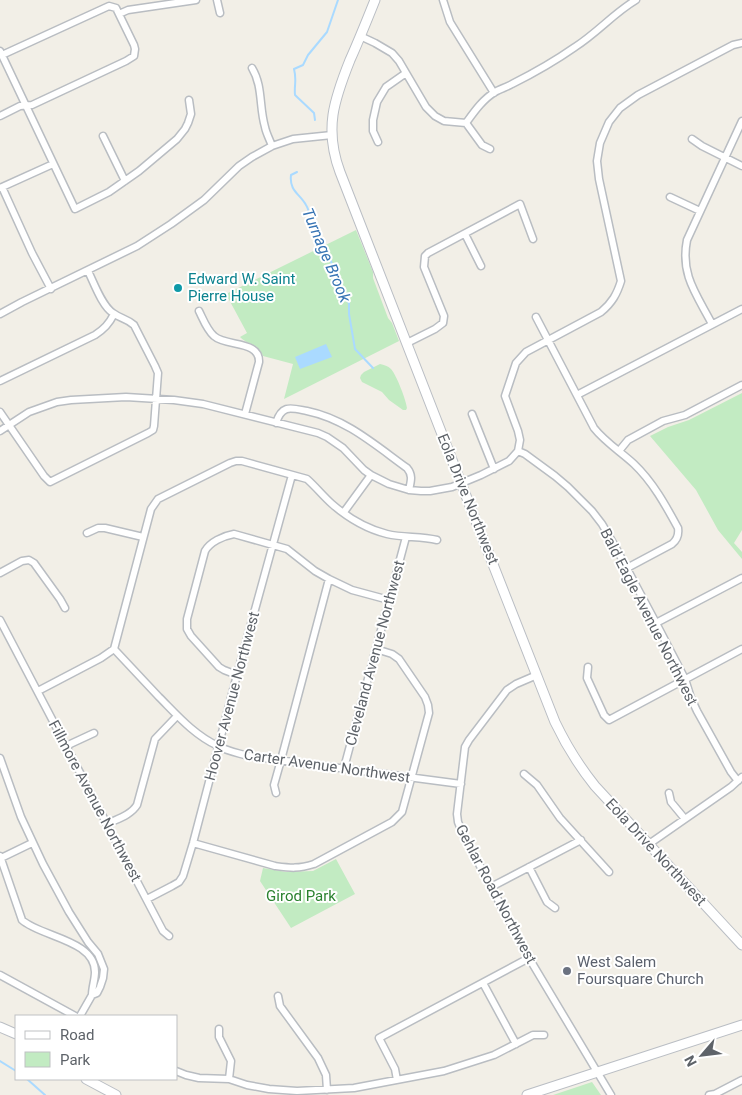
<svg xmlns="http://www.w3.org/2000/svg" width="742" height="1095" viewBox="0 0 742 1095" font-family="Roboto,sans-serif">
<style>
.green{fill:#c2ebc2}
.water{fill:#aadaff}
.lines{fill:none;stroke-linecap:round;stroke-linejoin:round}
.stream{stroke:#aadaff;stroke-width:2}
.minor-casing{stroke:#b9bdc2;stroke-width:9}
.secondary-casing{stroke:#babec4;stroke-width:11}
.minor{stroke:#fff;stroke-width:6}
.secondary{stroke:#fff;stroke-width:9}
.culture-dot{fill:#0f9aa8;stroke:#fff;stroke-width:2}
.worship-dot{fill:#6b7280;stroke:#fff;stroke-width:2}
.labels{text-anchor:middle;stroke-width:4;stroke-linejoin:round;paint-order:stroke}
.culture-label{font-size:15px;fill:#0d838f;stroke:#fff;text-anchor:start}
.street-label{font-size:15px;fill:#5e6369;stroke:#fff}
.park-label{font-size:15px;fill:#2b822f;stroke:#fff}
.worship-label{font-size:15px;fill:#5b616d;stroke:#fff;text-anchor:start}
.water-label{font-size:16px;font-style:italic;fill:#3774b4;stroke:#fff}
</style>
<rect width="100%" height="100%" fill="#f2efe7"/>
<path class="green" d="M356,230L373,272V278L388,318L392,323L399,341L284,399L293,364L263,356C257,342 249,346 240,337L247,333L226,294Z
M380,364C384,365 388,366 391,369C397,376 406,400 407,408L406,410H403L389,400L382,392L362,382L360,378L361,375L364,372Z
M742,393V530L734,543L742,552V559L718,530L696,490L650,436L668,427L689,420Z
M336,859L355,894L291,928L260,881L263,868L286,872L313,871Z
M592,1082L601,1095H553Z"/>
<path class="water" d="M326,344L332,357L300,369L295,357Z"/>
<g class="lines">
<path class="stream" d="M315,120L314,113L295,95C294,85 297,80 294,69L303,65L308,55L327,32L338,0
M297,172L291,175C289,191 300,194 306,205C310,211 310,220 313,227C316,235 324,241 327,250C335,269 335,286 349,303V314L355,349L373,368
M0,1061L16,1071
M27,1079L45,1095"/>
<g class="minor-casing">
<path id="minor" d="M217,0L220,13
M443,0L450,22L494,93
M119,14L128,10L196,0
M360,36L375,43L392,53L399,61L426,107L435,116L444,121L466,123
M0,51L75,209L109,192L139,171L177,139L185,129L188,123L191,114L189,100
M252,68C263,86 259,107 265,127C266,133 270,140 272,146
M0,116L20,106L32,105L126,61L134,56L135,49L134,45L116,8L109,6L2,55
M466,123C474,112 483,99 495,92C500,89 507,87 512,84C534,73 555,61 575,47C597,33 614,13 636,0
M466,123L482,145L490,149
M103,136L125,181
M692,139L702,146L742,166
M378,142L373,131V120L377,102L386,87L406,73
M2,187L32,253L51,289
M0,188L53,164
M670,197L700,211
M465,234L481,266
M199,311C203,319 207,330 214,336C226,347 260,340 259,362L245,414
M0,314L22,302L137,246L171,224L204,200L239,166L252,157L272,146L293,139L332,135
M536,317L594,428C605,442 621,452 634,464C653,482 666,506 678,528C679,535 677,540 672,544L627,568
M712,324C697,295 680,275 687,240L742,121
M407,343L435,329L443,323L444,316L424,267L425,256L428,253L520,204L533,239
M0,381L95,335C104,329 109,324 114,314
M577,395L742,309
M0,412L44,476L50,482L148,433L153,430L154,426L158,373L155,366L134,325C126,318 121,319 113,313C102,306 94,283 88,271
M472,414L494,469
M276,423C282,404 291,408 307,411C346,419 375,445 407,468C413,475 411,481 409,490
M0,431L29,412L57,402L71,400L126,397L174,400L203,404L318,433L327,437L343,448L364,470L371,475L389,484L409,490L421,491H430L452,487L481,475L509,461L518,451L520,440L518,431L505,396L516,363L526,352L601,312C612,303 617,294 621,281L599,179L597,161L600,143L609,122L620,108L638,95L733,45L742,43
M518,451L525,454L555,476L568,487L592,511L602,524L616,548L656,623L685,679L691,698L697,711L731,772L738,781
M619,451L628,440L663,421L685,415L742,385
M344,512L371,475
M87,533L98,528H105L143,537
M0,573L22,561L29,560L34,563L60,599L65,608
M0,620L163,931L169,936
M656,623L742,578
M114,649C129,665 144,681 159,697C177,715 194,735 218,746C227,751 238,753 248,756L461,784
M588,667L587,678L604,715L609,720L742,649
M237,675L224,670L219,667L191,636L187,629V619L205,551C210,542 223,536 234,534L287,549L315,571L329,579L352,590L389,600
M537,675L516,684L507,690L469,740L465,747L457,814L458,822L463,834L529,958L611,1095
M38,691L101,658L114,649L151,509L158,499L230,463L236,461H242L307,479C316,487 323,496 332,504C347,517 367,529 387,534C404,538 420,536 437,540
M66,746L94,733
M0,758L21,817L43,864L69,912L88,942L98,954L104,969L103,978L100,987L97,993L92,995L80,1016
M344,768L406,537
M524,774L537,785L560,818L609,872
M276,793L274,785L281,760L329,579
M669,793L671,802L685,819
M107,824C117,819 131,815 137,805L155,739L177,716
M193,843L275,866C291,868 298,869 314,864L392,822L402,812L429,713L428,705L425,697L399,659L392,654L376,649
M649,844L731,787L742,777
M0,856L22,920C41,937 95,940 95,972C95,980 92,987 92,995
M1,858L32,843
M529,867L547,902L555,908
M491,887L581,840
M147,899L172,886L179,882L183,876L193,843L237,675L292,475
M0,975L75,1016
M483,983L516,1044
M278,996L280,1006L318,1058L326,1075L327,1090
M219,1029V1037L231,1061L229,1079
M176,1071L186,1075L199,1078L229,1079L247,1085L269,1089L297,1091L354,1088L444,1071L494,1055L533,1035H544
M397,1080L395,1069L379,1038L529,958
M709,1095L715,1094L742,1080"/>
</g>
<g class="secondary-casing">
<path id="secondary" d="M375,0C367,20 359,40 350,60C334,100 324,129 340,172L461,483L555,722C566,745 579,766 595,786L742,945
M0,1027L16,1034
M86,1079L116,1095
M527,1095L742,1025"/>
</g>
<use href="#minor" class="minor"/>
<use href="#secondary" class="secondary"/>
</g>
<circle class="culture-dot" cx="178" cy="288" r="5"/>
<circle class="worship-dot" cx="567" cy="971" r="5"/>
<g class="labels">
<g class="culture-label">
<text x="188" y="284">Edward W. Saint<tspan x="188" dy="17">Pierre House</tspan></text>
</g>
<g class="street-label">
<text transform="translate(468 499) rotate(68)" y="5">Eola Drive Northwest</text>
<text transform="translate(649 617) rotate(63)" y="5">Bald Eagle Avenue Northwest</text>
<text transform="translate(375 653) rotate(-75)" y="5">Cleveland Avenue Northwest</text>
<text transform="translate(232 696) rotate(-75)" y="5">Hoover Avenue Northwest</text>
<text transform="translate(327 766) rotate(8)" y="5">Carter Avenue Northwest</text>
<text transform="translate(95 801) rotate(62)" y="5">Fillmore Avenue Northwest</text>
<text transform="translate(656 852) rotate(47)" y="5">Eola Drive Northwest</text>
<text transform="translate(496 894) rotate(62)" y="5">Gehlar Road Northwest</text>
</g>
<g class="park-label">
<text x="301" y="901">Girod Park</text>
</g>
<g class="worship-label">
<text x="577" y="967">West Salem<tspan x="577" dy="17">Foursquare Church</tspan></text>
</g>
<g class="water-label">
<text transform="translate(327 255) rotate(67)" y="6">Turnage Brook</text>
</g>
</g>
<rect x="15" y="1015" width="162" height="65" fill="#ffffff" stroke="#bfc1c3"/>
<rect x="25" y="1031" width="25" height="8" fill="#ffffff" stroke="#bfc1c3"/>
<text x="60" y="1040" font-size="15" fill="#5e6369">Road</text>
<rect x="25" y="1052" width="25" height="15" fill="#c2ebc2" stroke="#bfc1c3"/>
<text x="60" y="1065" font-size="15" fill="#5e6369">Park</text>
<g transform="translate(702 1055) rotate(242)" stroke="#ffffff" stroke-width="4" paint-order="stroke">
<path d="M0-4L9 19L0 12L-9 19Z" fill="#5e6369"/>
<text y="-8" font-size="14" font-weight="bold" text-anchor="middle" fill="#5e6369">N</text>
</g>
</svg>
